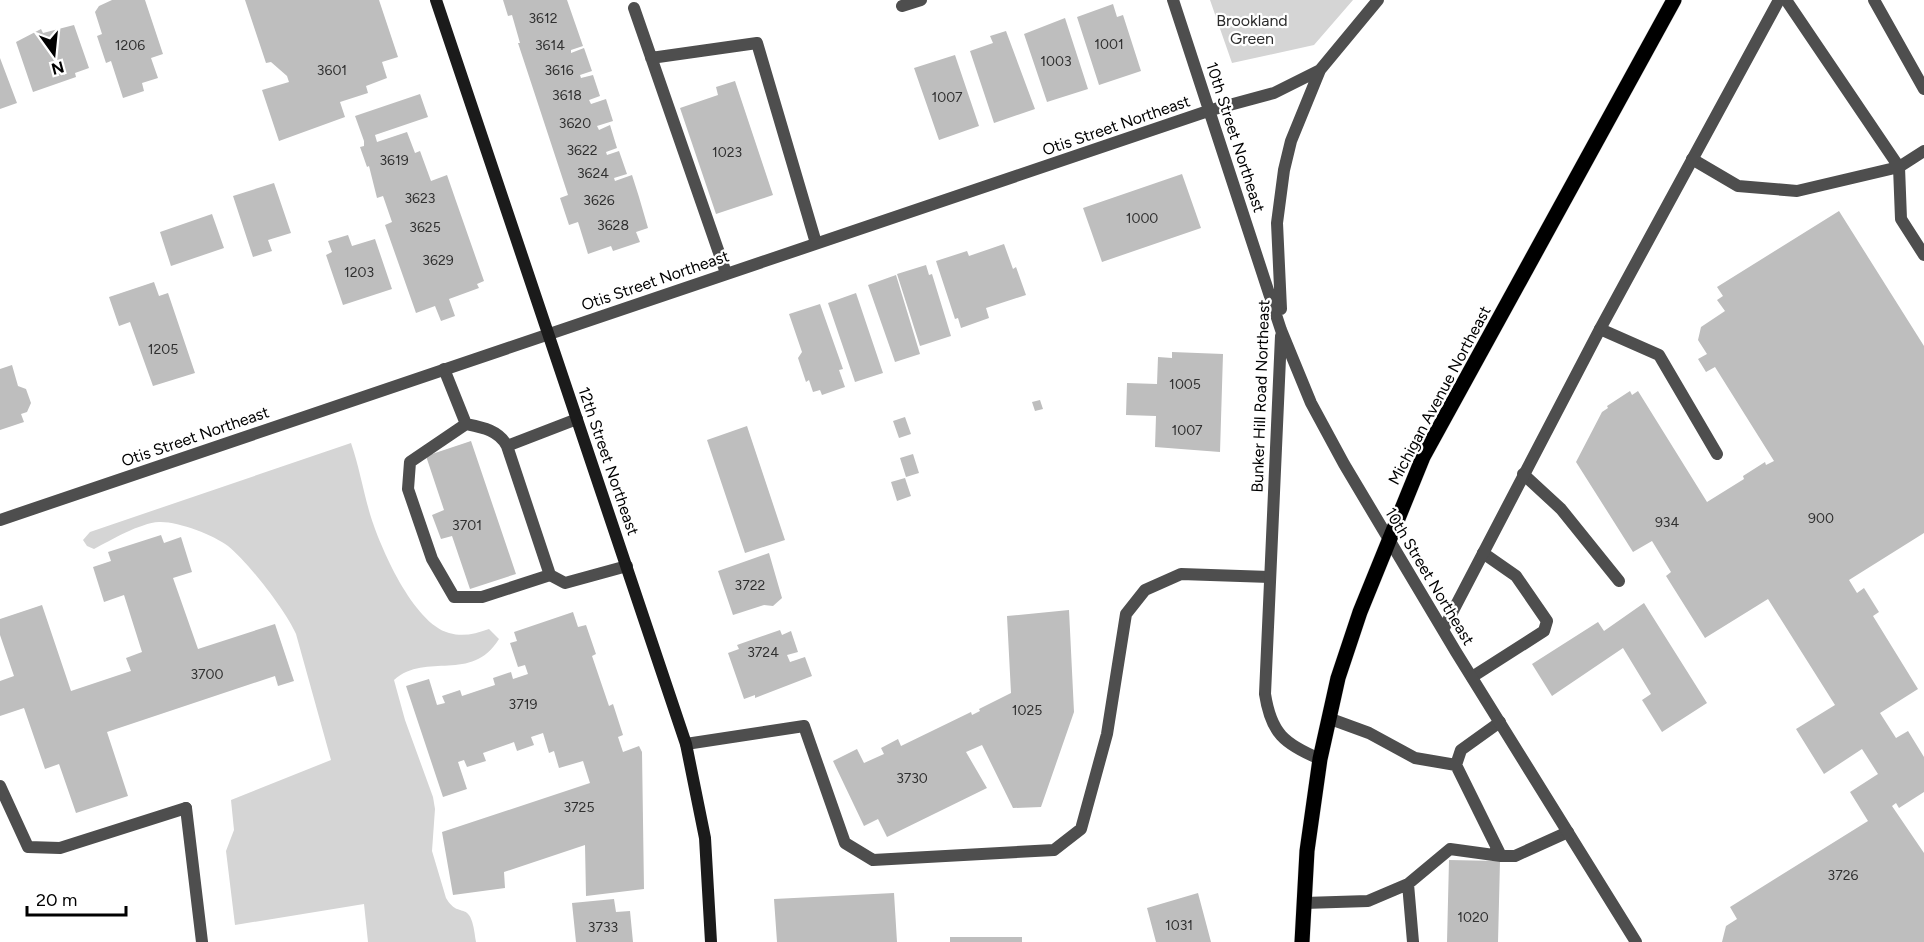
<svg xmlns="http://www.w3.org/2000/svg" width="1924" height="942" viewBox="0 0 1924 942" font-family="Figtree,sans-serif">
<style>
.green{fill:#d5d5d5}
.building{fill:#bebebe}
.lines{fill:none;stroke-linecap:round;stroke-linejoin:round}
.primary-casing{stroke:#dbdbdb;stroke-width:16}
.lane{stroke:#4e4e4e;stroke-width:12}
.street{stroke:#4e4e4e;stroke-width:12}
.secondary{stroke:#1b1b1b;stroke-width:12}
.primary{stroke:#000;stroke-width:15}
.labels{text-anchor:middle;stroke-width:4.5;stroke-linejoin:round;paint-order:stroke}
.number-label{font-size:14px;fill:#303030}
.park-label{font-size:16px;fill:#2c2c2c;stroke:#fff}
.street-label{font-size:16px;fill:#000;stroke:#fff}
</style>
<rect width="100%" height="100%" fill="#fff"/>
<path class="green" d="M1210,0H1353L1314,45L1232,63Z
M351,443C359,466 363,490 370,514C380,547 413,623 449,633C463,637 475,634 489,629L499,639C471,684 427,651 394,680L405,720L433,797L435,809L432,851L446,898C460,922 471,895 476,942H368L364,904L235,925L226,851L234,830L231,800L331,760L296,634C286,611 248,562 228,546C214,535 177,521 159,522C140,523 111,540 94,549L87,546L83,540L90,532Z"/>
<path class="building" d="M112,0H145L163,54L151,58L158,78L142,83L144,91L123,98L111,61L106,63L97,36L102,34L95,12L99,6Z
M245,0H379L398,57L382,62L387,78L366,86L368,93L340,102L345,117L279,141L262,90L289,82L287,76L271,62L266,63Z
M503,0H567L583,46L571,50V53L584,48L592,71L580,75L581,78L593,75L600,96L589,100L591,104L606,99L613,121L597,126L599,130L610,125L617,148L606,152L607,155L619,151L627,174L614,178L615,181L632,175L639,197L648,228L636,232L640,242L613,251L611,246L588,254L578,222L569,225L560,198L568,195L518,43H520L512,15L508,16Z
M1113,4L1117,17L1123,15L1141,71L1099,85L1077,17Z
M1065,18L1088,89L1047,102L1024,34Z
M74,25L89,68L75,73L76,77L33,92L16,42L41,29L43,33Z
M1006,31L1035,109L994,123L970,51L993,43L990,36Z
M955,55L979,126L939,140L914,68Z
M0,58L17,103L0,109Z
M735,81L773,195L716,214L680,108L718,95L716,87Z
M420,94L428,117L375,135L377,142L407,132L415,153L420,151L431,181L447,175L456,201L484,281L477,284L479,288L449,299L455,316L441,321L435,306L416,313L385,225L392,222L383,196L377,198L369,166L367,167L360,147L364,146V141L355,116Z
M1182,174L1201,228L1102,262L1083,208Z
M274,183L291,233L268,240L272,251L253,257L233,196Z
M1839,211L1924,346V533L1849,580L1857,593L1864,588L1879,612L1873,616L1918,689L1880,713L1896,738L1908,731L1924,757V792L1899,808L1896,803L1892,806L1924,853V942H1722L1726,926L1737,919L1730,907L1868,821L1850,792L1878,774L1862,749L1824,774L1796,729L1835,705L1768,599L1705,638L1666,576L1671,572L1652,541L1633,552L1576,462L1602,412L1608,408L1607,406L1630,391L1632,395L1638,391L1707,502L1744,479L1743,476L1765,462L1766,465L1774,461L1715,367L1706,372L1698,359L1707,354L1698,340L1701,327L1725,311L1717,300L1723,296L1717,287Z
M212,214L224,248L171,266L160,232Z
M348,235L352,246L375,239L392,289L343,305L326,255L332,252L328,241Z
M1004,244L1013,269L1016,267L1026,295L986,308L989,318L961,328L958,318L955,319L936,261L967,251L969,256Z
M926,265L929,275L932,274L951,336L920,346L897,274Z
M896,275L920,354L895,362L868,285Z
M154,282L159,296L168,293L195,373L153,386L130,322L119,326L109,297Z
M856,293L883,373L855,382L828,303Z
M820,304L843,369L839,370L845,387L822,395L820,390L813,392L809,380L806,382L798,358L802,352L789,314Z
M1172,352L1223,354L1220,452L1155,447L1156,416L1126,415L1127,383L1157,384L1158,357L1172,358Z
M12,365L18,386L26,389L31,403L27,412L21,414L24,422L0,430V369Z
M1040,400L1043,409L1035,411L1032,402Z
M905,417L911,434L899,438L893,421Z
M747,426L785,540L745,553L707,440Z
M471,441L516,574L470,589L452,536L441,539L432,515L444,510L426,456Z
M913,454L919,473L906,477L900,458Z
M905,478L911,496L897,501L891,482Z
M161,535L164,543L181,537L192,572L173,578L198,649L275,624L294,681L278,686L275,676L107,732L128,796L76,813L59,764L45,769L24,708L0,716V681L14,676L0,635V619L42,605L71,691L131,671L126,658L142,652L124,595L104,602L93,567L111,561L108,552Z
M769,553L782,598L773,606L764,605L733,615L718,571Z
M1644,603L1707,703L1662,732L1642,700L1651,694L1623,648L1552,696L1532,664L1598,622L1604,631Z
M1069,610L1074,712L1041,807L1013,808L982,745L966,752L987,788L887,837L878,819L864,826L833,761L857,749L864,763L884,754L881,748L898,739L901,746L971,712L972,715L980,711L979,709L1011,693L1007,616Z
M573,612L578,627L586,625L596,654L592,656L609,706L613,704L623,735L618,737L623,752L639,746L642,752L644,889L586,896L585,845L504,872L505,888L453,895L442,832L590,783L583,761L559,768L554,751L549,753L543,733L531,737L534,745L517,751L514,742L483,753L486,761L467,767L464,760L458,762L467,789L443,797L406,686L429,679L437,705L445,703L442,696L460,690L462,696L495,685L493,678L511,672L513,679L528,674L525,665L518,667L510,643L517,641L514,632Z
M780,630L782,635L791,631L798,652L787,655L790,662L805,657L812,676L755,698V695L744,699L728,653L739,649L737,645Z
M1449,860L1500,861L1498,942H1447Z
M894,893L897,942H777L774,899Z
M1198,893L1211,942H1156L1147,908Z
M614,899L616,912L630,911L633,942H576L572,903Z
M950,937H1022V942H950Z"/>
<g class="lines">
<g class="primary-casing">
<path id="primary" d="M1302,942L1307,851L1320,759L1338,678L1360,612L1423,457L1674,0"/>
</g>
<path class="lane" d="M1786,0L1899,167L1901,219L1924,255
M1874,0L1924,89
M902,6L921,0
M634,8L726,273
M651,58L757,43L816,243
M1692,159L1738,186L1797,191L1899,167L1924,151
M1600,329L1659,355L1717,454
M444,369L466,424C481,427 499,430 507,446
M577,419L507,446L550,575L565,583L627,566
M466,424L410,462L408,489L432,559L454,597H482L550,575
M1523,474L1561,509L1619,581
M1472,677L1544,631L1547,621L1516,576L1483,553
M1328,718L1369,733L1415,758L1456,765
M1500,722L1461,750L1456,765L1501,856H1515L1568,832
M686,744L804,726L845,843L873,860L1054,850L1081,829L1107,734L1126,614L1145,590L1181,574L1270,577
M0,786L28,847L60,848L186,808
M1408,884L1413,942
M1304,903L1368,901L1408,884L1450,849L1501,856"/>
<path class="street" d="M1173,0L1281,330L1311,403L1344,464L1456,652L1636,942
M1281,309L1277,223L1284,170L1291,141L1320,70L1378,0
M1281,336L1265,694C1271,733 1284,744 1320,759
M0,520L1211,110L1274,93L1320,70
M1443,630L1600,329L1779,0
M186,808L202,942"/>
<path class="secondary" d="M436,0L686,744L705,838L711,942"/>
<use href="#primary" class="primary"/>
</g>
<g class="labels">
<g class="number-label">
<text x="543" y="23">3612</text>
<text x="1109" y="49">1001</text>
<text x="130" y="50">1206</text>
<text x="550" y="50">3614</text>
<text x="1056" y="66">1003</text>
<text x="332" y="75">3601</text>
<text x="559" y="75">3616</text>
<text x="567" y="100">3618</text>
<text x="947" y="102">1007</text>
<text x="575" y="128">3620</text>
<text x="582" y="155">3622</text>
<text x="727" y="157">1023</text>
<text x="394" y="165">3619</text>
<text x="593" y="178">3624</text>
<text x="420" y="203">3623</text>
<text x="599" y="205">3626</text>
<text x="1142" y="223">1000</text>
<text x="613" y="230">3628</text>
<text x="425" y="232">3625</text>
<text x="438" y="265">3629</text>
<text x="359" y="277">1203</text>
<text x="163" y="354">1205</text>
<text x="1185" y="389">1005</text>
<text x="1187" y="435">1007</text>
<text x="1821" y="523">900</text>
<text x="1667" y="527">934</text>
<text x="467" y="530">3701</text>
<text x="750" y="590">3722</text>
<text x="763" y="657">3724</text>
<text x="207" y="679">3700</text>
<text x="523" y="709">3719</text>
<text x="1027" y="715">1025</text>
<text x="912" y="783">3730</text>
<text x="579" y="812">3725</text>
<text x="1843" y="880">3726</text>
<text x="1473" y="922">1020</text>
<text x="1179" y="930">1031</text>
<text x="603" y="932">3733</text>
</g>
<g class="park-label">
<text x="1252" y="26">Brookland<tspan x="1252" dy="18">Green</tspan></text>
</g>
<g class="street-label">
<text transform="translate(1116 125) rotate(-19)" y="6">Otis Street Northeast</text>
<text transform="translate(1236 137) rotate(72)" y="6">10th Street Northeast</text>
<text transform="translate(655 280) rotate(-19)" y="6">Otis Street Northeast</text>
<text transform="translate(1439 395) rotate(-62)" y="6">Michigan Avenue Northeast</text>
<text transform="translate(1260 396) rotate(-88)" y="6">Bunker Hill Road Northeast</text>
<text transform="translate(195 436) rotate(-19)" y="6">Otis Street Northeast</text>
<text transform="translate(609 461) rotate(71)" y="6">12th Street Northeast</text>
<text transform="translate(1430 576) rotate(59)" y="6">10th Street Northeast</text>
</g>
</g>
<g transform="translate(54 54) rotate(165)" stroke="#ffffff" stroke-width="4.5" paint-order="stroke">
<path d="M0-4.5L10 22L0 15L-10 22Z" fill="#000000"/>
<text y="-9" font-size="16" font-weight="bold" text-anchor="middle" fill="#000000">N</text>
</g>
<path d="M27 906v9h99v-9" fill="none" stroke="#000000" stroke-width="3"/>
<text x="36" y="906" font-size="18" fill="#000000" stroke="#ffffff" stroke-width="4.5" paint-order="stroke">20 m</text>
</svg>
